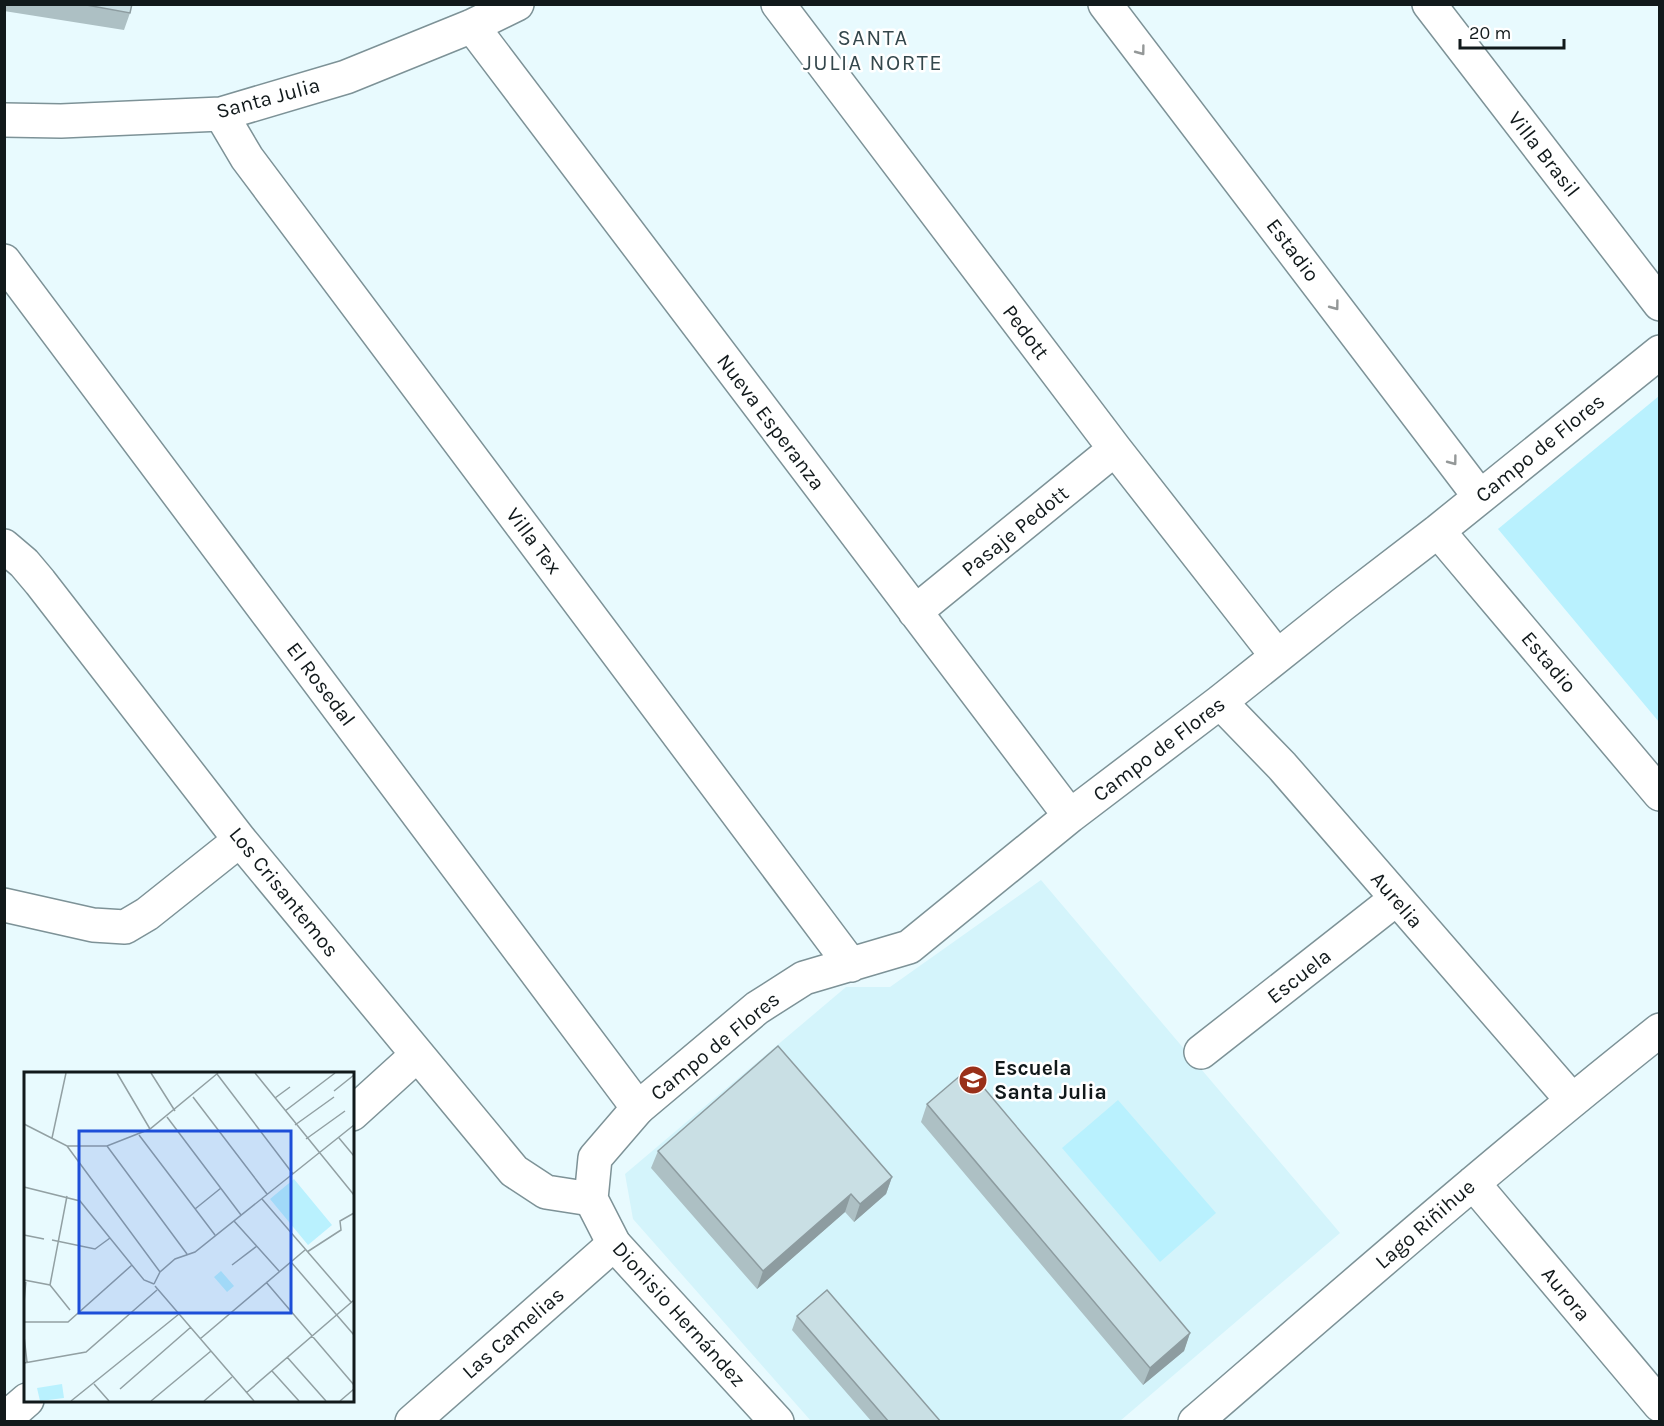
<svg xmlns="http://www.w3.org/2000/svg" width="1664" height="1426" viewBox="0 0 1664 1426" font-family="Karla,sans-serif">
<style>
.built{fill:#d4f4fb}
.park{fill:#b9f1fe}
.lines{fill:none;stroke-linecap:round;stroke-linejoin:round}
.minor-casing{stroke:#7d9297;stroke-width:36}
.tertiary-casing{stroke:#7d9297;stroke-width:36}
.minor{stroke:#fff;stroke-width:33}
.tertiary{stroke:#fff;stroke-width:33}
.wall{fill:#adc0c4}
.shaded-wall{fill:#8d9ca0}
.building{fill:#c9dfe4;stroke:#8d9ca0;stroke-width:1.5}
.oneway{stroke:#949898}
.labels{text-anchor:middle;stroke-width:5;stroke-linejoin:round;paint-order:stroke}
.street-label{font-size:21px;fill:#11191b;stroke:#fff}
.poi-label{font-size:21px;font-weight:bold;fill:#11191b;stroke:#fff;text-anchor:start}
.neighbourhood-label{font-size:22px;letter-spacing:1.5px;fill:#34474c;stroke:#fff}
.inset-road{fill:none;stroke:#92a0a3;stroke-width:1.5}
.view{fill:#1d4ed8;fill-opacity:0.15;stroke:#1d4ed8;stroke-width:3}
.inset-edge{fill:none;stroke:#11191b;stroke-width:3}
</style>
<rect width="100%" height="100%" fill="#e8fafe"/>
<path class="built" d="M1041,880L1340,1233L1120,1421H811L633,1219L625,1174L846,987H890Z"/>
<path class="park" d="M1659,396V722L1498,529Z
M1118,1100L1216,1213L1160,1262L1062,1148Z"/>
<g class="lines">
<g class="minor-casing">
<path id="minor" d="M778,4L1115,449L1277,656
M1105,4L1480,497
M1429,4L1660,304
M472,26L1070,816
M221,114L247,158L851,965
M4,120L61,121L221,114L346,77L472,26L517,4
M1438,531L1660,794
M4,546L24,563L40,582L240,840L514,1171L546,1192L591,1199
M915,612L1115,449
M1220,702L1282,766L1572,1100
M4,905L93,925L125,927L147,914L240,840
M1201,1052L1396,899
M638,1108L757,1008L804,978L909,947L1070,816L1220,702L1343,604L1438,531L1660,352
M352,1114L417,1055
M1473,1183L1660,1405
M4,1420L27,1400
M412,1422L614,1244
M1195,1422C1348,1290 1501,1156 1660,1030"/>
</g>
<g class="tertiary-casing">
<path id="tertiary" d="M4,261L638,1108L595,1158L591,1199L614,1244L777,1422"/>
</g>
<use href="#minor" class="minor"/>
<use href="#tertiary" class="tertiary"/>
</g>
<path class="wall" d="M4,4H132L130,13L124,30L4,11Z
M927,1104L1190,1333L1184,1351L1143,1385L921,1122Z
M658,1151L892,1177L886,1194L854,1222L845,1212L757,1289L651,1168Z
M797,1316L941,1422H872L792,1330Z"/>
<path class="shaded-wall" d="M892,1177L886,1194L854,1222L860,1204Z
M851,1194L845,1212L757,1289L763,1271Z
M1190,1333L1184,1351L1143,1385L1150,1368Z"/>
<path class="building" d="M81,4H132L130,13Z
M778,1046L892,1177L860,1204L851,1194L763,1271L658,1151Z
M968,1069L1190,1333L1150,1368L927,1104Z
M827,1290L941,1422H889L797,1316Z"/>
<defs><path id="oneway-chevron" d="M-2-3.5L2.5 0L-2 3.5" fill="none" stroke-width="1.6" stroke-linecap="round" stroke-linejoin="round" transform="scale(1.5)"/></defs>
<g class="oneway">
<use href="#oneway-chevron" transform="translate(1141 51) rotate(53)"/>
<use href="#oneway-chevron" transform="translate(1335 306) rotate(53)"/>
<use href="#oneway-chevron" transform="translate(1453 461) rotate(53)"/>
</g>
<defs>
<g id="school-disc" transform="scale(1.5)"><circle r="9.5" fill="#993019" stroke="#fff"/><path d="M0-5L7-2L0 1L-7-2ZM-4 1L0 2.5L4 1V4Q0 6-4 4Z" fill="#fff"/></g>
</defs>
<g fill-rule="evenodd">
<use href="#school-disc" x="973" y="1080"/>
</g>
<g class="labels">
<g class="street-label">
<text transform="translate(268 98) rotate(-15)" y="7">Santa Julia</text>
<text transform="translate(1544 154) rotate(52)" y="7">Villa Brasil</text>
<text transform="translate(1293 250) rotate(53)" y="7">Estadio</text>
<text transform="translate(1026 332) rotate(53)" y="7">Pedott</text>
<text transform="translate(771 422) rotate(53)" y="7">Nueva Esperanza</text>
<text transform="translate(1540 448) rotate(-39)" y="7">Campo de Flores</text>
<text transform="translate(1015 531) rotate(-39)" y="7">Pasaje Pedott</text>
<text transform="translate(534 541) rotate(53)" y="7">Villa Tex</text>
<text transform="translate(1549 662) rotate(50)" y="7">Estadio</text>
<text transform="translate(321 684) rotate(53)" y="7">El Rosedal</text>
<text transform="translate(1159 749) rotate(-37)" y="7">Campo de Flores</text>
<text transform="translate(284 892) rotate(51)" y="7">Los Crisantemos</text>
<text transform="translate(1397 900) rotate(49)" y="7">Aurelia</text>
<text transform="translate(1299 976) rotate(-38)" y="7">Escuela</text>
<text transform="translate(715 1046) rotate(-39)" y="7">Campo de Flores</text>
<text transform="translate(1425 1224) rotate(-41)" y="7">Lago Riñihue</text>
<text transform="translate(1566 1294) rotate(50)" y="7">Aurora</text>
<text transform="translate(679 1314) rotate(48)" y="7">Dionisio Hernández</text>
<text transform="translate(513 1333) rotate(-41)" y="7">Las Camelias</text>
</g>
<g class="poi-label">
<text x="994" y="1075">Escuela<tspan x="994" dy="24">Santa Julia</tspan></text>
</g>
<g class="neighbourhood-label">
<text x="873" y="45">SANTA<tspan x="873" dy="25">JULIA NORTE</tspan></text>
</g>
</g>
<g transform="translate(24 1072)">
<rect width="330" height="330" fill="#e8fafe"/>
<path d="M270,107L308,153L284,173L246,127ZM197,199L210,214L203,220L190,205ZM38,312L40,326L16,329L13,316Z" fill="#b9f1fe"/>
<path class="inset-road" d="M93,1L126,57M127,1L151,39M231,1L330,123M193,2L269,102M310,19L330,3M169,25L243,122M251,26L266,15M261,39L311,1M143,45L217,143M0,52L43,74H83L126,57L194,1M271,53L310,25M115,63L191,163M28,66L42,1M315,66L330,84M282,67L321,39M43,74L136,200M83,74L163,182M0,115L56,129L120,208L130,212M238,127L327,230M171,137L197,116M210,149L255,199M0,163L20,167M28,168L71,177L86,166M283,180L317,158L316,149L330,141M267,190L330,263M208,193L233,174M0,208L26,213L46,238M242,210L330,313M130,212L136,200L151,187L171,180L330,53M26,213L43,124M131,214L230,329M0,230L2,208M0,250H44L108,193M0,264L3,290M176,267L281,178M263,285L302,329M0,291L62,280L133,218M248,299L275,329M70,312L85,329M96,317L167,255M222,321L330,228M47,329L155,242M127,329L187,279M180,329L208,305M316,329L330,317"/>
<path class="view" d="M55,59H267V241H55Z"/>
<rect width="330" height="330" class="inset-edge"/>
</g>
<rect width="1664" height="1426" fill="none" stroke="#11191b" stroke-width="12"/>
<path d="M1460 39v9h104v-9" fill="none" stroke="#11191b" stroke-width="3"/>
<text x="1469" y="39" font-size="18" fill="#11191b" stroke="#ffffff" stroke-width="4.5" paint-order="stroke">20 m</text>
</svg>
